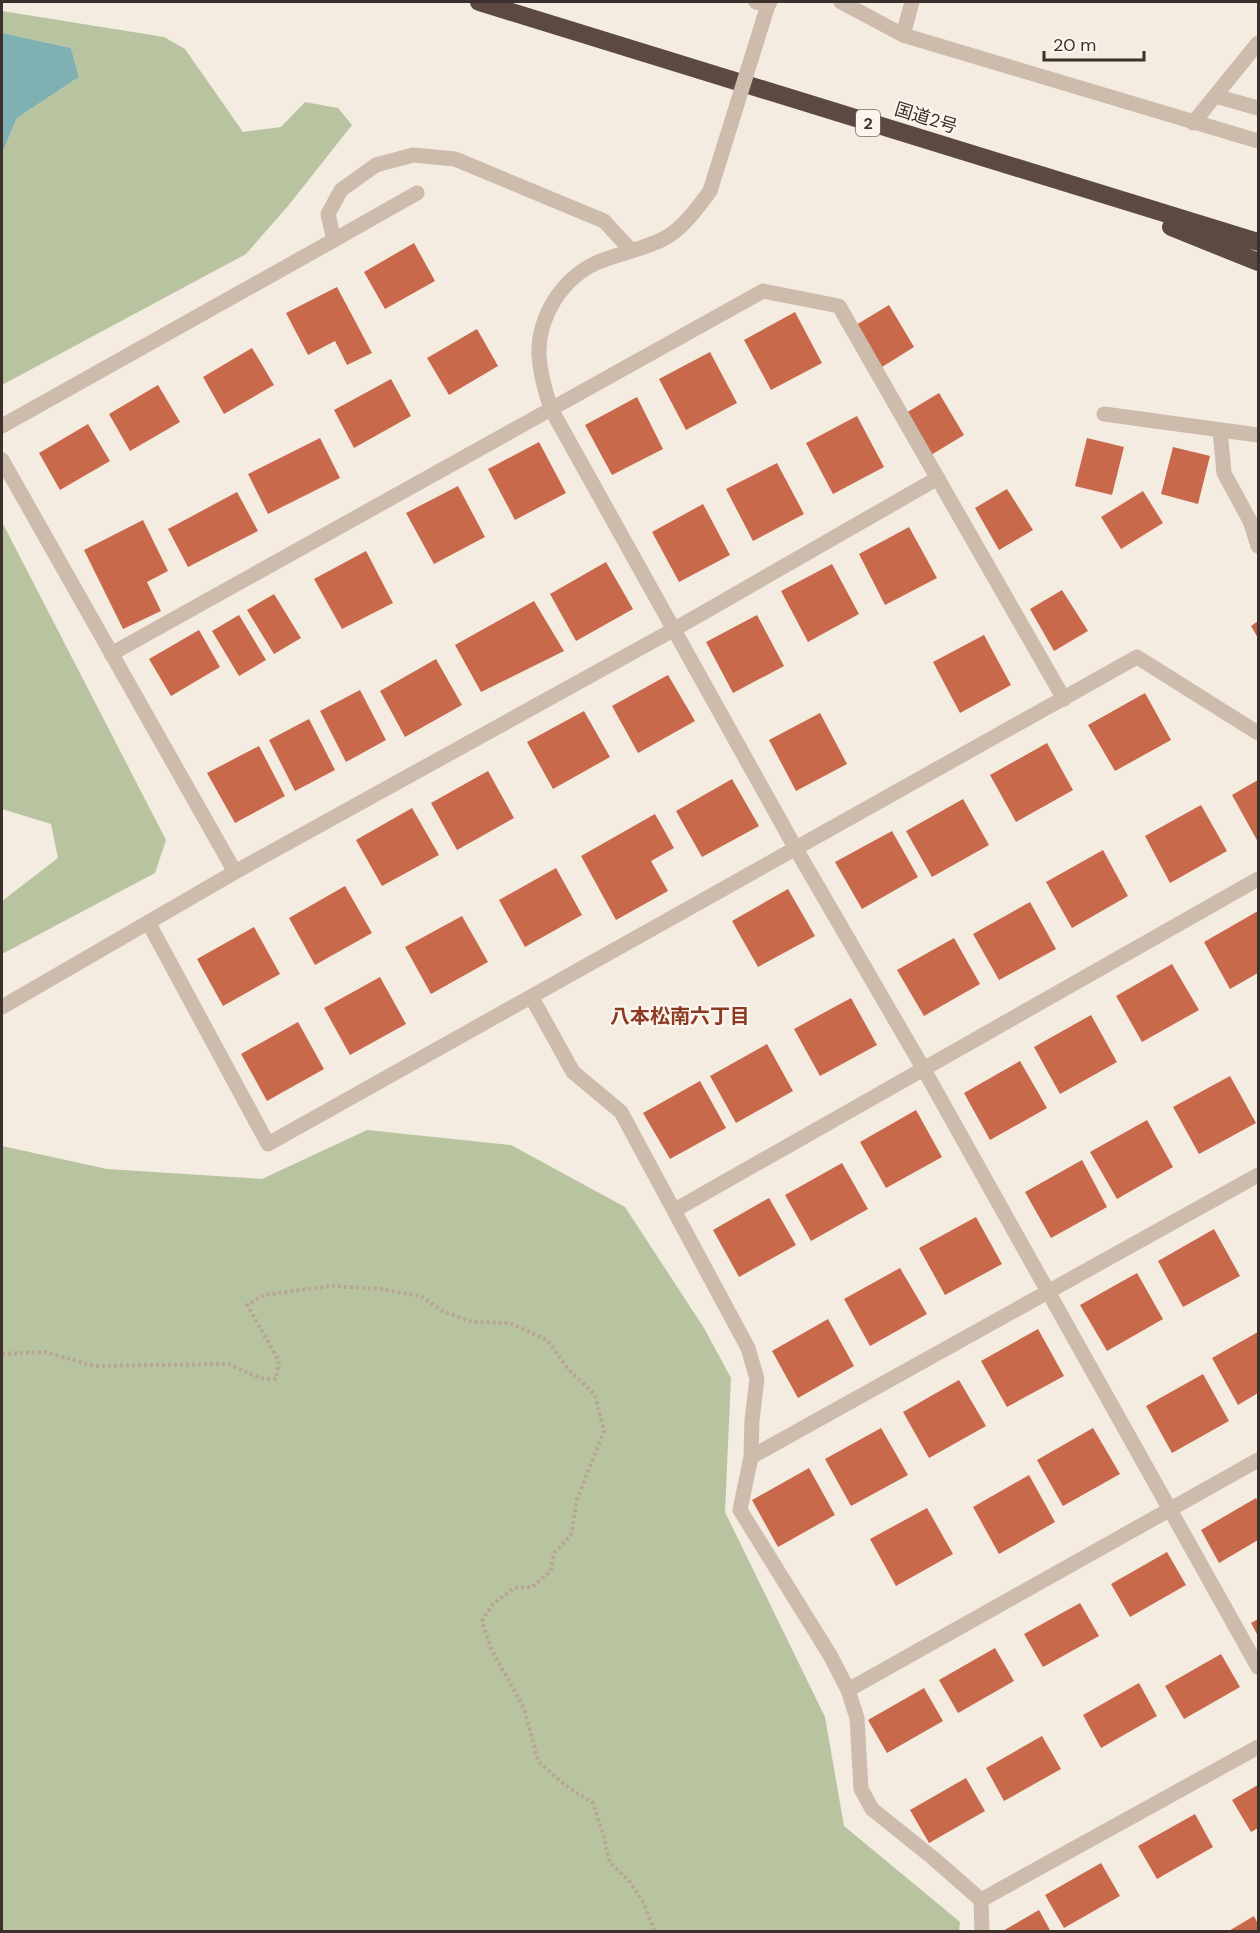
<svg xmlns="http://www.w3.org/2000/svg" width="1260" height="1933" viewBox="0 0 1260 1933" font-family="'DM Sans','Noto Sans JP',sans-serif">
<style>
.green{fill:#b8c4a0}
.water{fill:#7fb0b2}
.building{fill:#c8694b}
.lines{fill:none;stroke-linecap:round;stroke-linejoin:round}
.path{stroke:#b9a596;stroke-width:4;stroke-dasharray:3 3;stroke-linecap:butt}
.minor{stroke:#cdbbac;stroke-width:15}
.highway{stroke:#5c4a42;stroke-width:18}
.minor-bridge{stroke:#cdbbac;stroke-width:15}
.labels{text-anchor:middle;stroke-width:5;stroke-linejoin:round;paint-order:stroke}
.shield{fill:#fbf5ee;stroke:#756b66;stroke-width:1.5}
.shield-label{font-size:16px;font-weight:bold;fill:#3b302b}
.street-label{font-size:18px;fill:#3b302b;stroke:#fbf5ee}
.neighbourhood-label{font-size:20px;font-weight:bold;fill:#8c3b22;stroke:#fbf5ee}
</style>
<rect width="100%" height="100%" fill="#f4ebe1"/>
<path class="green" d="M2,11L164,37L185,49L243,132L281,127L305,102L338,108L352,125L288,206L246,254L2,385V153L17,118L79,77L71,48L2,33Z
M2,522L166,840L155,873L2,954V901L58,858L51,824L2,809Z
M367,1130L511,1145L625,1207L704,1328L731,1378L725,1512L825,1717L844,1826L960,1922L959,1931H2V1146L107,1169L262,1179Z"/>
<path class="water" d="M2,33L71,48L79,77L17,118L2,153Z"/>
<path class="building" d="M414,243L435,281L385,309L364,272Z
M337,287L372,353L347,365L335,341L308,355L286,313Z
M889,305L914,347L882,367L856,325Z
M795,312L822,363L771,390L744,340Z
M477,329L498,366L449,395L427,358Z
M252,348L274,385L224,414L203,377Z
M710,352L737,403L686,430L659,379Z
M391,379L411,416L354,448L334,410Z
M158,385L180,422L130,451L109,414Z
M939,393L964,435L931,455L906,413Z
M637,397L663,449L612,475L585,425Z
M857,416L884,467L833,494L806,443Z
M88,424L110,461L60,490L39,453Z
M320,438L340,478L268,514L248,474Z
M1087,438L1124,447L1112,495L1075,486Z
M539,442L566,493L515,520L488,469Z
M1173,447L1210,456L1198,504L1161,494Z
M777,463L804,514L753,541L726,489Z
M458,486L485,537L434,564L406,513Z
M1007,489L1033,530L999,550L975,508Z
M1143,491L1163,523L1121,549L1101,517Z
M237,492L258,531L188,567L168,529Z
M703,504L730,555L679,582L652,532Z
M143,520L168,571L147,582L161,611L123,629L84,550Z
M909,527L937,578L885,605L859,554Z
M366,551L393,603L342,629L314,579Z
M606,562L633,609L576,641L550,594Z
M832,564L859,614L808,642L781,591Z
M1062,590L1088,631L1054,651L1030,609Z
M274,594L301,638L274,654L247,610Z
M534,601L564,651L481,692L455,645Z
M239,615L266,660L239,676L212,631Z
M757,615L784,666L733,693L706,642Z
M1258,621V638L1251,626Z
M199,630L220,667L171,696L149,659Z
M984,635L1011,685L960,713L933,662Z
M436,659L462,705L405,737L380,691Z
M668,675L695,721L638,753L612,706Z
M360,690L386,740L346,762L320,711Z
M1145,693L1171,740L1115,771L1088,725Z
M584,711L610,757L553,789L527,742Z
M820,713L847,764L796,791L769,740Z
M309,719L335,770L295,791L269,740Z
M1047,743L1073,790L1016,822L990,775Z
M259,746L285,796L235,823L207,773Z
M488,771L514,818L457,850L431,803Z
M732,779L759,826L702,857L676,811Z
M1258,780V842L1232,795Z
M963,799L989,845L932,877L906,831Z
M1201,805L1227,851L1170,883L1145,836Z
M412,808L439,855L382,886L356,840Z
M655,814L674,848L651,861L668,891L616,920L581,856Z
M892,831L918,877L862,909L835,862Z
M1103,850L1128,896L1072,928L1046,882Z
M556,868L582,915L525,947L499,900Z
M345,886L372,933L315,965L289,918Z
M788,889L815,936L758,967L732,921Z
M1030,902L1056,949L999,980L973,934Z
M1258,911V973L1230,989L1204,942Z
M462,916L488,962L431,994L405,947Z
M254,927L280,974L223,1006L197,959Z
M954,938L980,984L924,1016L897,970Z
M1172,964L1199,1010L1142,1042L1116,996Z
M380,977L406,1024L350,1055L324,1008Z
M851,998L877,1045L820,1076L794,1029Z
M1091,1015L1117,1062L1060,1094L1034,1047Z
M298,1022L324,1069L267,1101L241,1054Z
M767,1044L793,1091L736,1123L710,1076Z
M1020,1061L1047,1108L990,1140L964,1093Z
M1230,1076L1256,1123L1199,1154L1173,1107Z
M700,1081L726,1128L670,1159L643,1113Z
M916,1110L942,1157L886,1188L860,1142Z
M1147,1120L1173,1167L1117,1199L1090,1152Z
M1082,1160L1107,1207L1051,1238L1025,1192Z
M842,1163L868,1209L811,1241L785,1195Z
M769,1198L796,1245L739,1277L713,1230Z
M976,1217L1002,1264L945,1295L919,1248Z
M1214,1229L1240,1276L1183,1307L1158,1261Z
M900,1268L927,1314L870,1346L844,1299Z
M1137,1273L1163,1319L1107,1351L1080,1305Z
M828,1319L854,1366L798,1398L772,1351Z
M1038,1329L1064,1376L1007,1407L981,1361Z
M1258,1332V1393L1238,1405L1212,1358Z
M1203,1374L1229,1421L1172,1453L1146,1406Z
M959,1380L986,1426L929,1458L903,1412Z
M881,1428L908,1475L851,1506L825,1459Z
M1093,1428L1120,1474L1063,1506L1037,1460Z
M809,1468L835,1515L778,1547L752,1500Z
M1029,1475L1055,1522L999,1554L973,1507Z
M1256,1498L1258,1502V1540L1219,1563L1201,1530Z
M927,1508L953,1554L896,1586L870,1539Z
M1167,1552L1186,1585L1130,1617L1111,1584Z
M1080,1603L1099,1636L1043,1667L1024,1634Z
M1258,1619V1636L1251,1623Z
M995,1648L1014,1681L958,1713L939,1680Z
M1221,1654L1240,1687L1184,1719L1165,1686Z
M1139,1683L1157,1716L1101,1748L1083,1715Z
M924,1688L943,1721L887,1753L868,1720Z
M1042,1736L1061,1769L1004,1801L986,1768Z
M966,1778L985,1811L929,1843L910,1810Z
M1258,1785V1828L1251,1832L1232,1800Z
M1195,1814L1213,1847L1157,1879L1138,1846Z
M1101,1863L1120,1896L1064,1928L1045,1895Z
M1039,1910L1051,1932H1001Z
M1254,1916L1258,1924V1932H1227Z"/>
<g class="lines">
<path class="path" d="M2,1354L45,1352L94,1366L228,1364L260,1378L276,1379L279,1361L247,1305L264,1295L332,1286L380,1289L421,1296L442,1311L473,1322L510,1323L547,1340L568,1369L595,1395L604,1431L577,1499L571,1535L554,1553L551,1571L532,1587L514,1588L493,1604L482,1621L491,1649L524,1708L538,1761L566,1786L593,1803L604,1837L610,1863L630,1882L643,1902L655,1932"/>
<path class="minor" d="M756,2L768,5L770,2
M841,2L903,35L1258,141
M903,35L912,2
M1215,96L1258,108
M1193,123L1258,43
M710,191C698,207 686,224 670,235C651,248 618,253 596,263C562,279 538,316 539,355C540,373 545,391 551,409L796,849L923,1068L1258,1667
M334,240L417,193
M1104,414L1258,435
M2,426L334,240L328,214L341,190L376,165L413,155L455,159L604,221L631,250
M1220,430L1224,473L1250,521L1258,546
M2,460L235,872
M111,654L763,291L839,306L1064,699
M148,922L268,1144L1137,657L1258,733
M532,998L573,1072L621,1112L748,1348L757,1379L752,1420L751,1457L740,1510L830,1655L848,1690L857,1718L861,1789L872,1809L933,1858L981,1900L982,1932
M2,1007L235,872L673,630L938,478
M675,1210L1258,879
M751,1457L1258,1175
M848,1690L1258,1460
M981,1900L1258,1747"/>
<path class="highway" d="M479,2L1258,242
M1171,227L1258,262"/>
<path class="minor-bridge" d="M710,191L768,5"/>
</g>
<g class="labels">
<rect class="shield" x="856" y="110" width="24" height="26" rx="4.5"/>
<g class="shield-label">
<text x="868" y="129">2</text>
</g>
<g class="street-label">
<text transform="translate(926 118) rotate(17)" y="6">国道2号</text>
</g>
<g class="neighbourhood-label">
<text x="680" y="1023">八本松南六丁目</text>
</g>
</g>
<rect width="1260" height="1933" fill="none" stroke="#3b302b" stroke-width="6"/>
<path d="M1044 51v9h100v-9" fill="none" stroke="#3b302b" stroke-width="3"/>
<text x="1053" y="51" font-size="18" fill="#3b302b" stroke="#fbf5ee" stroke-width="4.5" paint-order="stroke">20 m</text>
</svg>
